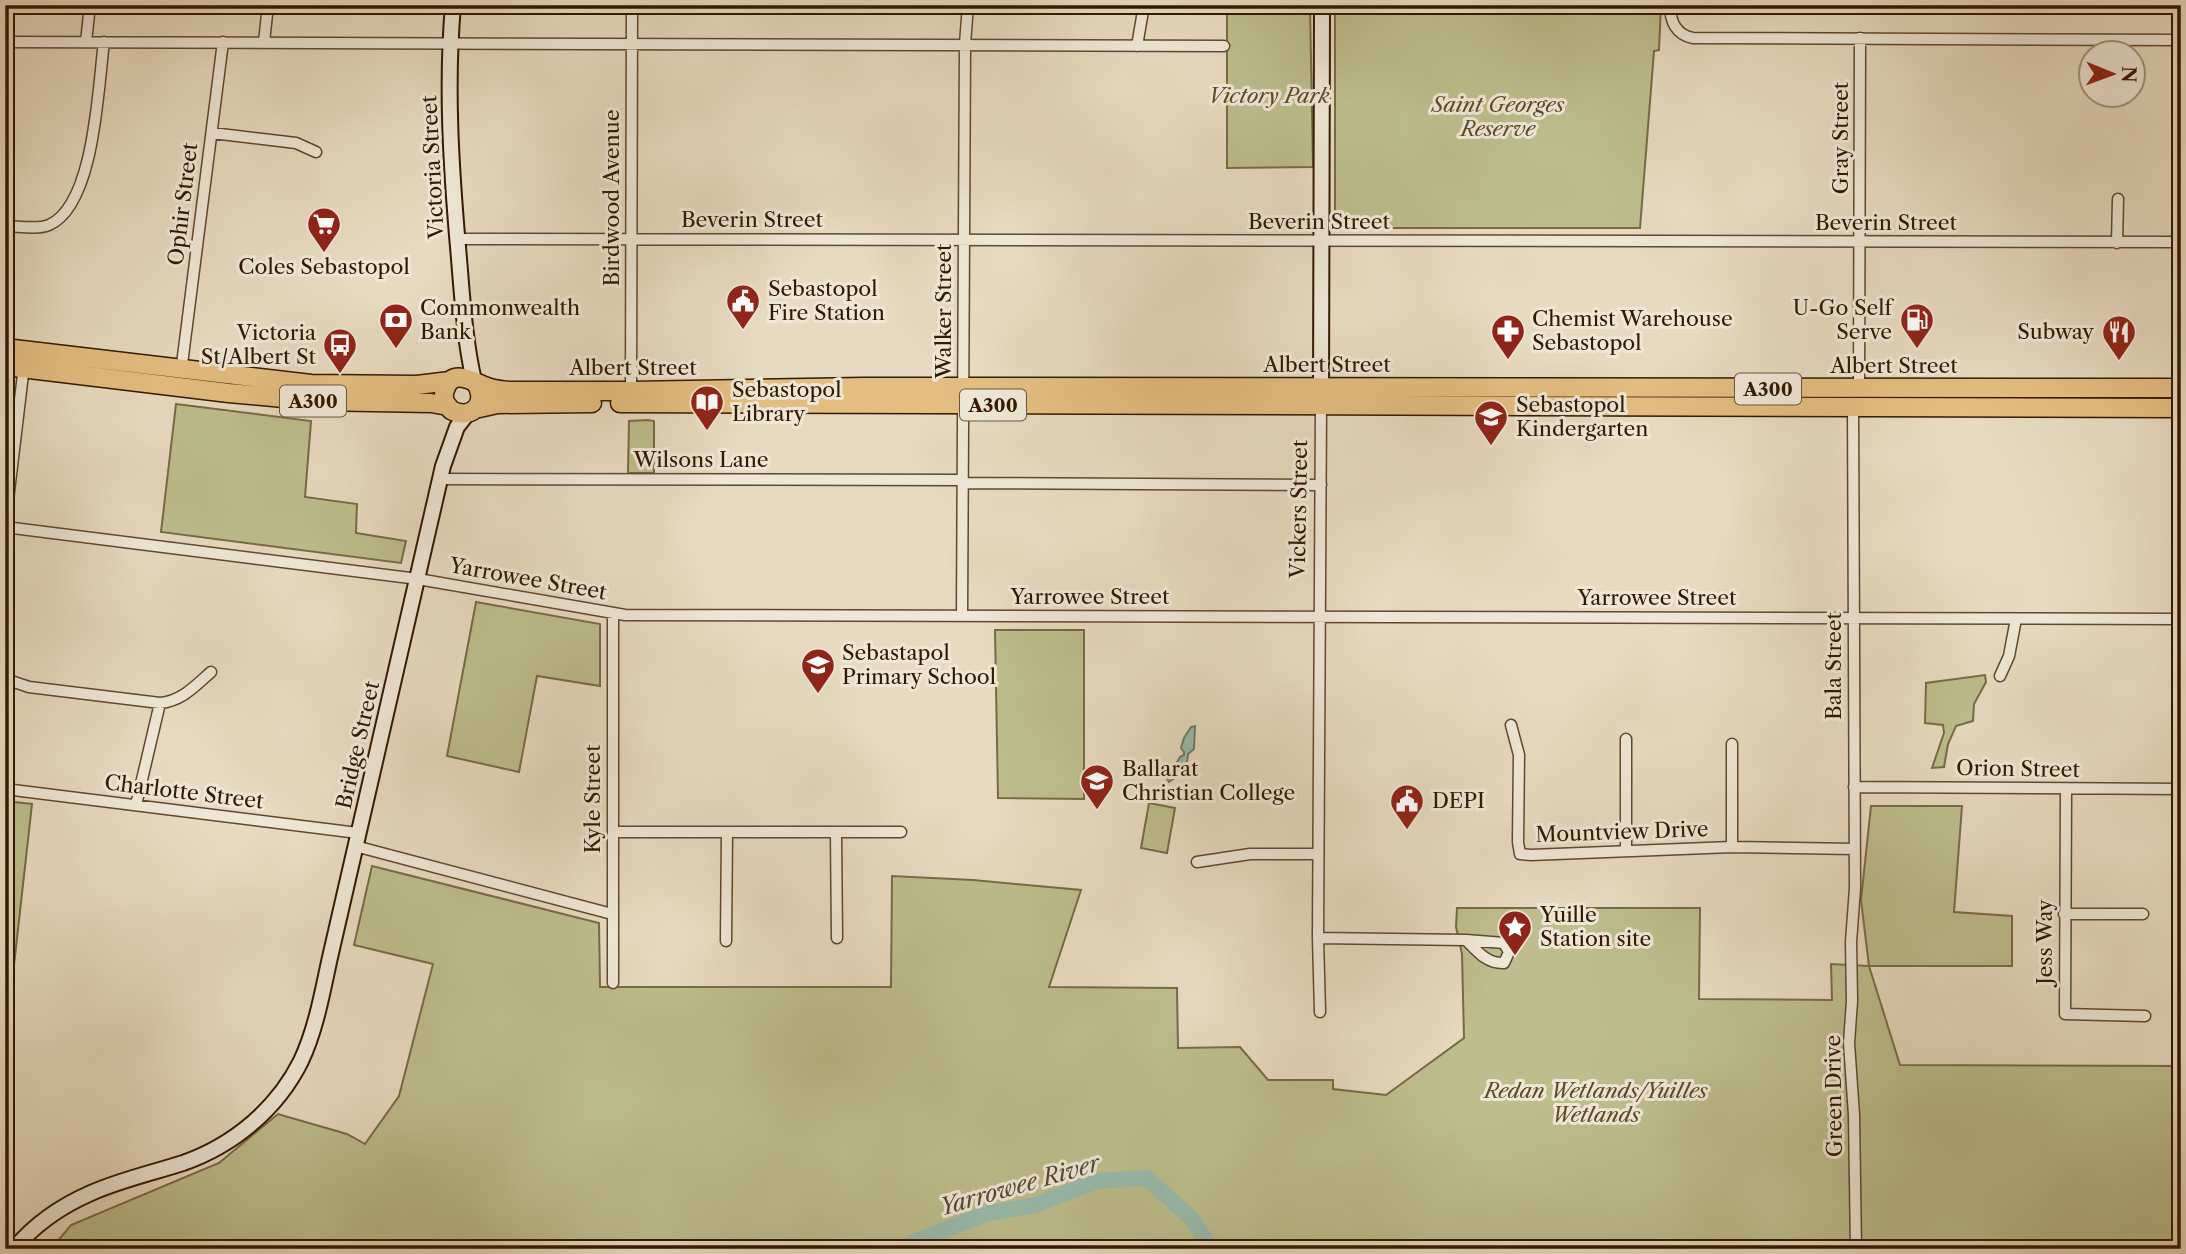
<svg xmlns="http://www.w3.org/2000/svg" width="2186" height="1254" viewBox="0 0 2186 1254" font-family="'Libre Caslon Text',serif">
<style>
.green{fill:#bdbd8d;stroke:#786a46;stroke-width:2}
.water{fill:#98bbac;stroke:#6f7a67;stroke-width:2}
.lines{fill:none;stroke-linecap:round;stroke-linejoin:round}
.river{stroke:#98bbac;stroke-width:16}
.street-casing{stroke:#5f4830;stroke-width:13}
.secondary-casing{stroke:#321800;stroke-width:18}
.highway-casing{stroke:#321800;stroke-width:21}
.street{stroke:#efe7d6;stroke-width:10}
.secondary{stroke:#efe7d6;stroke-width:14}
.highway{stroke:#e4bd80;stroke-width:18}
.labels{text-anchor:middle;stroke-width:6;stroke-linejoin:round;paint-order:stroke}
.shield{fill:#efe7d6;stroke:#6b5640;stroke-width:2}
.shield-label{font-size:19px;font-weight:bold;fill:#321800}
.park-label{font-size:21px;font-style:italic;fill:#5c4a2a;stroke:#efe7d6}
.street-label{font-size:21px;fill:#321800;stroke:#efe7d6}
.poi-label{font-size:21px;fill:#321800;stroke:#efe7d6;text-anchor:start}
.water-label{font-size:23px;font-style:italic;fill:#514934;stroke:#efe7d6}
</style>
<rect width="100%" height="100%" fill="#e7dac0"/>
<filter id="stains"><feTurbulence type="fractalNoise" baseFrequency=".00286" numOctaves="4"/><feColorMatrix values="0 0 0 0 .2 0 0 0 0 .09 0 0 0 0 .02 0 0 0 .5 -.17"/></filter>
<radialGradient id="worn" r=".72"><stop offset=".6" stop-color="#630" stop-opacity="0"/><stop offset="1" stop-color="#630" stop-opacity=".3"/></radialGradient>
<path class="green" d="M1227,5H1310L1313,167L1227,168Z
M1335,5L1661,6L1659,50L1654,51L1640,228H1339L1335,224Z
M176,404L311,421L305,497L357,504L356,533L406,541L401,563L161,532Z
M647,420L654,421V473H628L629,421Z
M476,602L600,624V686L537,676L519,772L447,756Z
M995,630H1084V799L998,798Z
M1985,675L1986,682L1974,704L1973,721L1956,726L1948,744L1944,767L1932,768L1944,733L1943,725L1925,723L1926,683Z
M5,801L32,804L9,1010L5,1019Z
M1149,803L1175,808L1167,853L1141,848Z
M1871,806H1962L1954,912L2012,916V966H1869L1900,1065L2181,1066V1249H51L71,1225L219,1163L278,1114L347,1134L365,1144L399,1096L433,964L354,945L372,866L599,923L600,987H891L892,876L973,880L1081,890L1049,987L1177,988L1178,1048L1240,1047L1268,1080H1333V1089L1386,1095L1464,1038L1462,954L1456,927L1457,908H1700L1699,999L1832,1000L1831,964L1869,966L1861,900Z"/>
<path class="water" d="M1195,726L1194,749L1188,754C1188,767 1180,775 1169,782L1166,777L1172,771L1180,757L1184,755V752L1181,748L1184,738L1191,727Z"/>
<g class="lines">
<path class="river" d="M897,1249L985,1214L1035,1205L1097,1181L1147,1178L1193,1220L1211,1249"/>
<g class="street-casing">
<path id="street" d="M1670,5C1670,21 1676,35 1693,38L2181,40
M5,42L1224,46
M86,42L90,5
M264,42L268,5
M1137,46L1144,5
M212,133L296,143L316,152
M5,226C18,226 37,230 49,225C95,205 98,86 104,42
M457,239L2181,242
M2117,243L2118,199
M181,372L223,42
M631,391L632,5
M1859,391L1860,38
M1853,404L1855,888L1851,942L1852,1001L1849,1043L1854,1115L1856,1249
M440,479L962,480
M962,483L1321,485
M5,525L24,366
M5,527L418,579L625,615L2181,619
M962,616L965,44L968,5
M2000,676L2009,656L2016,619
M5,679L29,687L160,703C182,701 195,686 211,672
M1511,725L1519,755L1518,842L1520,854L1531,855L1732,847L1854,849
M1626,739V851
M1854,787L2181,789
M5,789L358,833
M2066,789L2065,1014L2145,1016
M136,805L160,703
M613,832H901
M836,833L837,938
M355,846L612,914
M1732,847V744
M1197,862L1250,854H1318
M2064,914H2143
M1318,938L1466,940L1504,943L1509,952L1504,963C1487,964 1477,951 1466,940
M726,941L727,833
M613,983V614
M1320,1012L1318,938L1321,405"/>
</g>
<g class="secondary-casing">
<path id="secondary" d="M453,5C446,86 451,166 458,247C462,292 464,337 474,381
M1321,397L1322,5
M14,1249C35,1224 61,1206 91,1193C120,1180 152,1173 183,1163C234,1145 277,1109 301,1061C317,1027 323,988 331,953L443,466L457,427L468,413"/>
</g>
<g class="highway-casing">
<path id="highway" d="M5,348L311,384L417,385L450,381
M5,366L229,393L315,401L431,403L448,406
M474,381C490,400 473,422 451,410C445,404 442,398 445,390C452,367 473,382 487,387C494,390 501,390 509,391H631L864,387L2181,388
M620,403L2181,408
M475,409L497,404L592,403"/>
</g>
<use href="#street" class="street"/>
<use href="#secondary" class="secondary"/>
<use href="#highway" class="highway"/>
</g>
<defs>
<g id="supermarket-pin" transform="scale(1.75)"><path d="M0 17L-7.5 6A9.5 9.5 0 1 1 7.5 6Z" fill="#8f2418" stroke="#efe7d6"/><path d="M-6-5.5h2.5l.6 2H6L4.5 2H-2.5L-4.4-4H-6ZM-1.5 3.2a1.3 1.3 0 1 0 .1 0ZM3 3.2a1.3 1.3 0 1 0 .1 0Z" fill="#fff"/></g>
<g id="civic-pin" transform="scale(1.75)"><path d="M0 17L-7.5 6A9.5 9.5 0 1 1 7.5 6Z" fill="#8f2418" stroke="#efe7d6"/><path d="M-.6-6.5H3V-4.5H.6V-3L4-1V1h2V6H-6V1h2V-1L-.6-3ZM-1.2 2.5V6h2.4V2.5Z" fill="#fff"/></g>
<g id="bank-pin" transform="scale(1.75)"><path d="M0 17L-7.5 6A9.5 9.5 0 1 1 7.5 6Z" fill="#8f2418" stroke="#efe7d6"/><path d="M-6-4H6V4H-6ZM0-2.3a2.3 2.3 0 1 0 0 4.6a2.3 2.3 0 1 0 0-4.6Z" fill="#fff"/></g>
<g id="fuel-pin" transform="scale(1.75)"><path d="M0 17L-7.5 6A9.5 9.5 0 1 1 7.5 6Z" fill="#8f2418" stroke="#efe7d6"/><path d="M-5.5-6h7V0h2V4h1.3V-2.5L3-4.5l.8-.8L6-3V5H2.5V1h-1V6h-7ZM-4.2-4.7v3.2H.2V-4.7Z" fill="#fff"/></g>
<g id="pharmacy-pin" transform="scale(1.75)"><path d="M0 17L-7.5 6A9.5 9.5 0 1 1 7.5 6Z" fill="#8f2418" stroke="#efe7d6"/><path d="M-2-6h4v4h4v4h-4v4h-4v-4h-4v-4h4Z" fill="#fff"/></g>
<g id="restaurant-pin" transform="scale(1.75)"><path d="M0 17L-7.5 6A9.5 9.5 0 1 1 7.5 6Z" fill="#8f2418" stroke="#efe7d6"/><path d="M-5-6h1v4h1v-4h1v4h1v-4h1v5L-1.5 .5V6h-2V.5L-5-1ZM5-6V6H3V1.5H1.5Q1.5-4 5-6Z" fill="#fff"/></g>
<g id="bus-pin" transform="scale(1.75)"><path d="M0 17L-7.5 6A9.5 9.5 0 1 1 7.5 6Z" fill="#8f2418" stroke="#efe7d6"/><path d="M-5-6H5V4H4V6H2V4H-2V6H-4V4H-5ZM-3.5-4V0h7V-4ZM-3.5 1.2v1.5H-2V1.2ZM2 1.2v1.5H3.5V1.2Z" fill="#fff"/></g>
<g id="library-pin" transform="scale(1.75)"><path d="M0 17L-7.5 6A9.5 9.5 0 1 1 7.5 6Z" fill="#8f2418" stroke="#efe7d6"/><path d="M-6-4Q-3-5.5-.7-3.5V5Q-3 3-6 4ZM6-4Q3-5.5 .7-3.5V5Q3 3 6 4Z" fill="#fff"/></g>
<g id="school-pin" transform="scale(1.75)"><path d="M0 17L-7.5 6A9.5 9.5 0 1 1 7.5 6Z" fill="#8f2418" stroke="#efe7d6"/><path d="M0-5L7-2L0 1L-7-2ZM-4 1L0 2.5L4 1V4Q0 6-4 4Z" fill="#fff"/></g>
<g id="sight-pin" transform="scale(1.75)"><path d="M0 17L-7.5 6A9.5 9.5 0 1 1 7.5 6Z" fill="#8f2418" stroke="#efe7d6"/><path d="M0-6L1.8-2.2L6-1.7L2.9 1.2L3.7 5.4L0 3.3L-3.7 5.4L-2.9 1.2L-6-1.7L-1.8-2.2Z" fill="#fff"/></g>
</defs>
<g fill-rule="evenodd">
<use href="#supermarket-pin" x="324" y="224"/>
<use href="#civic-pin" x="743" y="301"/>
<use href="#bank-pin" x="396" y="320"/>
<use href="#fuel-pin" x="1917" y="320"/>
<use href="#pharmacy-pin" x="1508" y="331"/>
<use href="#restaurant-pin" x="2119" y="332"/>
<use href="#bus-pin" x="340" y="345"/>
<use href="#library-pin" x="707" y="402"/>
<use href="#school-pin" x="1491" y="417"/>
<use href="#school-pin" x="818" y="665"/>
<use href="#school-pin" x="1097" y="781"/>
<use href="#civic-pin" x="1407" y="801"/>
<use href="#sight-pin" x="1515" y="927"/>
</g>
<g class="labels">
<g class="shield">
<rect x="1735" y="373.5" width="66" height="31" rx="5"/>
<rect x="280" y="385.5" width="66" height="31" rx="5"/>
<rect x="960" y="389.5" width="66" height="31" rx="5"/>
</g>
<g class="shield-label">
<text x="1768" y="396">A300</text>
<text x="313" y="408">A300</text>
<text x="993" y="412">A300</text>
</g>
<g class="park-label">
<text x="1269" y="103">Victory Park</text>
<text x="1498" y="112">Saint Georges<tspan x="1498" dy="24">Reserve</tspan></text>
<text x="1596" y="1098">Redan Wetlands/Yuilles<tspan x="1596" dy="24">Wetlands</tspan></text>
</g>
<g class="street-label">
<text transform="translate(1841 138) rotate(-90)" y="7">Gray Street</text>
<text transform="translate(433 167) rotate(-93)" y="7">Victoria Street</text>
<text transform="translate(612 198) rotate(-90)" y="7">Birdwood Avenue</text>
<text transform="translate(183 204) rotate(-83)" y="7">Ophir Street</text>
<text x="752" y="227">Beverin Street</text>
<text x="1319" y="229">Beverin Street</text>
<text x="1886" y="230">Beverin Street</text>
<text transform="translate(944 311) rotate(-90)" y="7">Walker Street</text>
<text x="1327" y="372">Albert Street</text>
<text x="1894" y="373">Albert Street</text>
<text x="633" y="375">Albert Street</text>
<text x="701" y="467">Wilsons Lane</text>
<text transform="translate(1299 509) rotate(-89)" y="7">Vickers Street</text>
<text transform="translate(528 579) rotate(10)" y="7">Yarrowee Street</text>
<text x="1090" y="604">Yarrowee Street</text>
<text x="1657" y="605">Yarrowee Street</text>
<text transform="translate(1834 666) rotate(-90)" y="7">Bala Street</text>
<text transform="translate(358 745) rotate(-77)" y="7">Bridge Street</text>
<text transform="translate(2018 769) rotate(1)" y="7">Orion Street</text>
<text transform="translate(184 792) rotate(7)" y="7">Charlotte Street</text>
<text transform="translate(593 799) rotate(-90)" y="7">Kyle Street</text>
<text transform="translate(1622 832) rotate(-2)" y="7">Mountview Drive</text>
<text transform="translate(2045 942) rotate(-90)" y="7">Jess Way</text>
<text transform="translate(1834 1096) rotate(-91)" y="7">Green Drive</text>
</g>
<g class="poi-label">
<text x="324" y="274" text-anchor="middle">Coles Sebastopol</text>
<text x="768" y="296">Sebastopol<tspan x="768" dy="24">Fire Station</tspan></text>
<text x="420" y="315">Commonwealth<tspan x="420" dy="24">Bank</tspan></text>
<text x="1892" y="315" text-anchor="end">U-Go Self<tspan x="1892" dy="24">Serve</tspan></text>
<text x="1532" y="326">Chemist Warehouse<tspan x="1532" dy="24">Sebastopol</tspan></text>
<text x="2094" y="339" text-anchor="end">Subway</text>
<text x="316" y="340" text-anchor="end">Victoria<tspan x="316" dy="24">St/Albert St</tspan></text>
<text x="732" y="397">Sebastopol<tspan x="732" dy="24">Library</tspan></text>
<text x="1516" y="412">Sebastopol<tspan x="1516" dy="24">Kindergarten</tspan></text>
<text x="842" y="660">Sebastapol<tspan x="842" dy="24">Primary School</tspan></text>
<text x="1122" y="776">Ballarat<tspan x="1122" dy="24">Christian College</tspan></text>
<text x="1432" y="808">DEPI</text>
<text x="1540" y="922">Yuille<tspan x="1540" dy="24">Station site</tspan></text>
</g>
<g class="water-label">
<text transform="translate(1020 1185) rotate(-16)" y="8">Yarrowee River</text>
</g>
</g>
<rect width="2186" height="1254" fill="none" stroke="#e7dac0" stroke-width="28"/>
<rect x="7" y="7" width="2172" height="1240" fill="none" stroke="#321800" stroke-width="3.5"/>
<rect x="14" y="14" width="2158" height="1226" fill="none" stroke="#321800" stroke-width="2"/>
<g transform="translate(2112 74) rotate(91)"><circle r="33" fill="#efe7d6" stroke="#a39480" stroke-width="2"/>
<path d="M0-5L12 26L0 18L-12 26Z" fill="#8f2418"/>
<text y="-10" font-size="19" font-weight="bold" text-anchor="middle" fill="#321800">N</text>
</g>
<rect width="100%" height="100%" filter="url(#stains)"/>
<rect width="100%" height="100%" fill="url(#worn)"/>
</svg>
